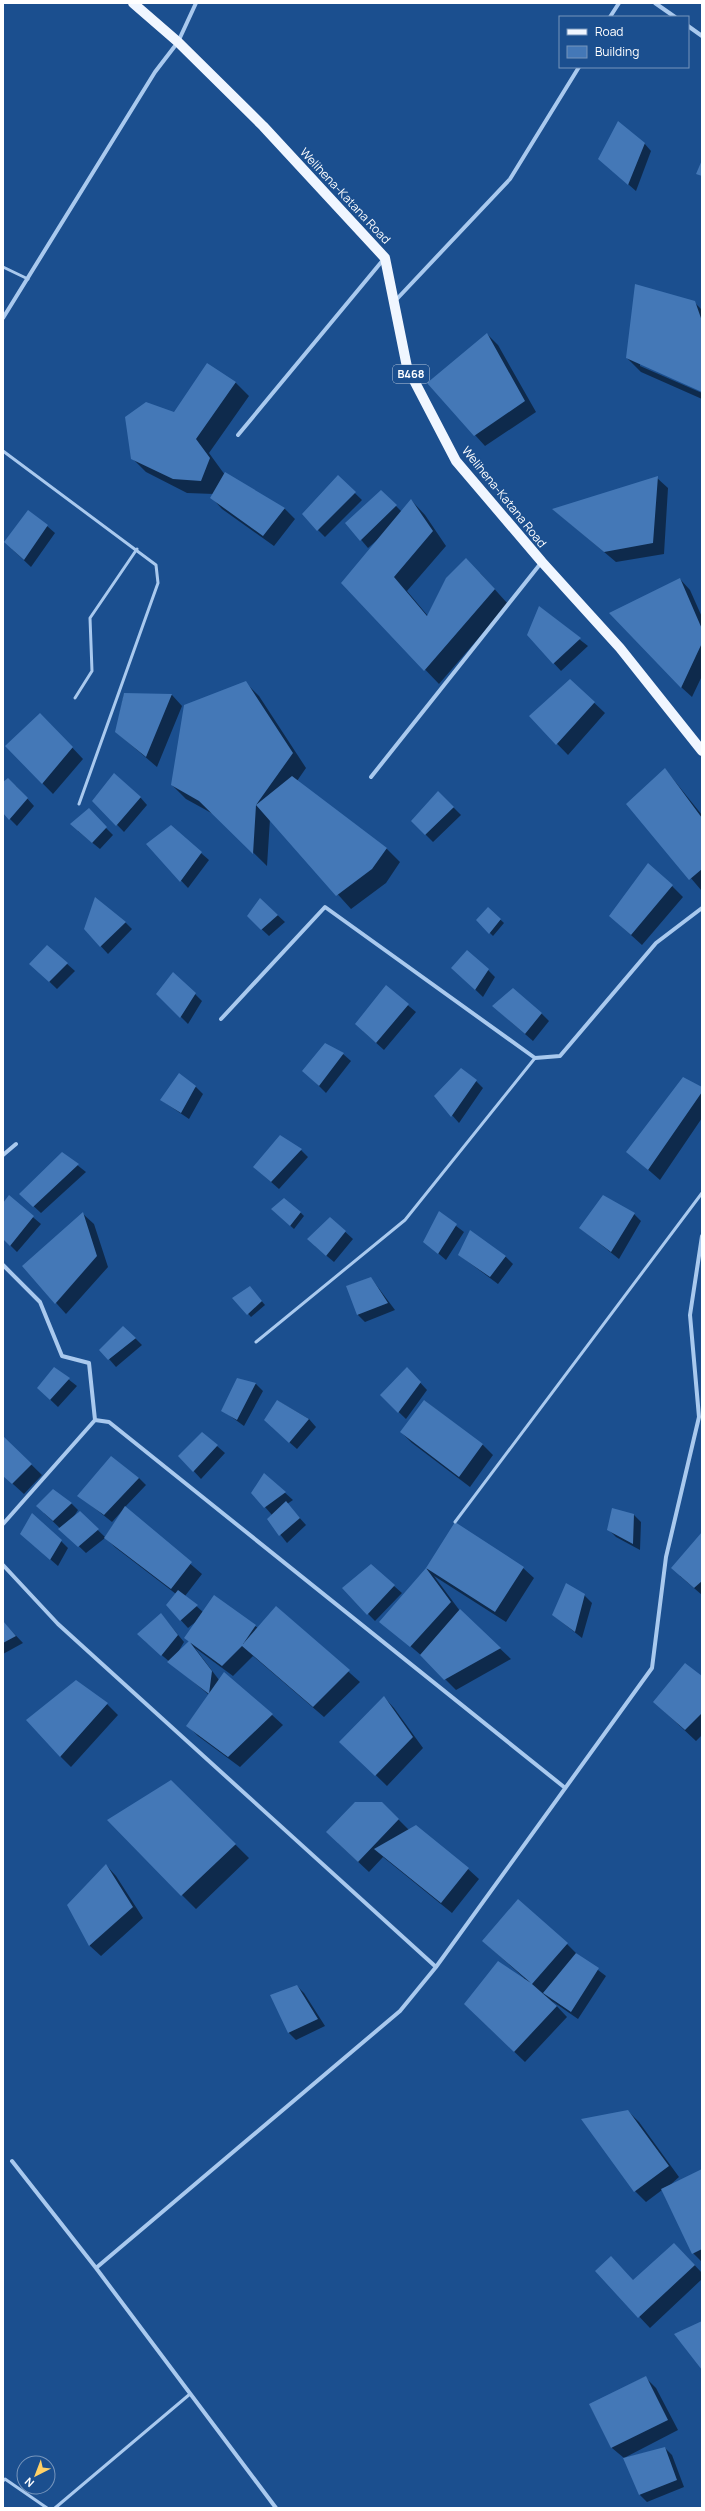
<svg xmlns="http://www.w3.org/2000/svg" width="705" height="2511" viewBox="0 0 705 2511" font-family="Manrope,sans-serif">
<style>
.shadow{fill:#0007}
.building{fill:#4478b7}
.lines{fill:none;stroke-linecap:round;stroke-linejoin:round}
.service{stroke:#a9c9ee;stroke-width:3}
.minor{stroke:#a9c9ee;stroke-width:4}
.primary{stroke:#f0f6ff;stroke-width:10}
.labels{text-anchor:middle;stroke-width:3;stroke-linejoin:round;paint-order:stroke}
.shield{fill:#1b4f8f;stroke:#bbcadd;stroke-width:1}
.shield-label{font-size:11px;font-weight:bold;fill:#fff}
.street-label{font-size:12px;fill:#fff;stroke:#1b4f8f}
</style>
<rect width="100%" height="100%" fill="#1b4f8f"/>
<path class="shadow" d="M644,143L651,151L636,191L607,166Z
M694,302L702,310V391L640,363V366L702,393V399L641,372L627,358Z
M487,334L498,345L536,412L485,446L475,435Z
M235,382L249,396L209,453L225,475L284,508L295,519L274,546L222,509L212,498L214,494L187,493L146,472L132,458L175,413Z
M338,477L362,500L325,537L318,530Z
M657,478L668,488L664,554L616,562L554,510Z
M381,491L402,512L412,501L425,515L446,546L407,591L428,616L480,573L508,604L439,684L342,583L383,535L368,548L347,523Z
M47,526L55,533L31,567L12,549Z
M680,579L690,590L702,617V676L692,697L681,687Z
M539,608L588,646L561,671L528,635Z
M570,680L605,713L568,755L530,716Z
M245,682L259,696L306,768L297,781L386,848L400,862L386,883L351,909L270,819L267,866L215,815L186,799L172,785Z
M124,694L172,695L182,706L157,767L116,732Z
M51,725L83,759L53,794L6,746Z
M665,769L702,815L701,890L628,804Z
M3,783L16,786L34,806L17,826L3,812Z
M438,792L461,815L433,842L412,821Z
M140,797L147,805L124,832L94,801Z
M88,810L113,835L100,849L78,831Z
M171,827L209,860L188,888L148,845Z
M672,886L683,897L642,945L621,926Z
M260,899L285,922L269,936L255,923Z
M488,908L504,923L493,936L477,920Z
M125,922L132,929L108,954L85,929Z
M47,946L75,971L57,989L31,964Z
M453,968L488,970L495,977L483,997Z
M386,987L416,1012L384,1050L363,1031Z
M158,994H195L202,1001L188,1024Z
M501,1013H541L549,1021L533,1041Z
M343,1054L351,1061L326,1093L304,1071Z
M476,1081L483,1088L459,1123L435,1096Z
M196,1087L203,1094L189,1119L161,1100Z
M702,1088V1118L660,1180L628,1152Z
M301,1150L308,1157L279,1189L262,1174Z
M62,1153L86,1172L41,1213L28,1201Z
M9,1197L41,1224L17,1252L3,1238V1205Z
M272,1209L300,1212L304,1216L294,1229Z
M439,1213L464,1232L446,1260L425,1242Z
M83,1214L94,1224L108,1267L66,1314L23,1266Z
M634,1214L641,1221L619,1259L580,1228Z
M330,1218L353,1239L334,1262L315,1246Z
M459,1255L505,1256L513,1264L498,1284Z
M371,1278L395,1310L365,1322L358,1315L347,1286Z
M253,1291L265,1305L251,1317L234,1298Z
M135,1338L142,1345L116,1367L109,1359Z
M54,1368L77,1386L58,1407L38,1388Z
M414,1376L427,1390L406,1419L381,1395Z
M238,1379L256,1384L263,1391L244,1426L222,1410Z
M278,1401L309,1419L316,1427L297,1449L272,1427Z
M425,1401L483,1445L493,1455L470,1487L412,1443L401,1432Z
M202,1433L225,1453L201,1479L180,1456Z
M3,1437L42,1475L24,1494L3,1475Z
M264,1474L293,1500L287,1504L306,1525L287,1543L268,1519L272,1515L265,1507Z
M139,1478L146,1485L125,1507L202,1574L185,1596L203,1612L214,1597L258,1628L276,1607L360,1682L324,1717L253,1656L233,1676L195,1648L219,1680L272,1715L283,1725L240,1767L198,1736L187,1725L209,1695L145,1641L161,1614L184,1642L177,1654L190,1642L197,1621L188,1628L167,1605L176,1594L116,1548L105,1538L86,1553L44,1513L71,1503L78,1510L73,1518L79,1512L105,1537L122,1511L112,1522L78,1495Z
M634,1515L641,1522L640,1550L616,1537L608,1529Z
M455,1524L523,1568L534,1578L506,1622L434,1576L460,1611L511,1659L456,1690L422,1656L381,1621L427,1569Z
M702,1534V1595L680,1576Z
M29,1541H61L68,1548L58,1566Z
M371,1566L402,1593L375,1621L343,1588Z
M584,1595L592,1603L582,1638L553,1615Z
M3,1622L23,1643L3,1654Z
M702,1678V1735L696,1741L665,1712Z
M384,1697L394,1708L423,1748L387,1786L352,1752Z
M107,1704L118,1715L71,1767L60,1756Z
M171,1781L249,1858L196,1909L182,1895Z
M398,1819L409,1830L468,1869L479,1879L452,1913L383,1857L369,1872L338,1843Z
M106,1865L116,1876L143,1918L101,1956L90,1946L68,1905Z
M483,1941L567,1944L578,1955L606,1976L578,2019L552,2001L567,2017L525,2062L476,2015L524,1978Z
M297,1986L304,1993L325,2026L296,2040L289,2033L272,1996Z
M628,2111L639,2122L679,2177L669,2186L702,2170V2262L693,2253L662,2190L646,2202L635,2191Z
M685,2255L702,2273V2279L650,2328L596,2271L634,2281Z
M645,2377L656,2388L678,2430L624,2458L665,2448L672,2455L684,2487L647,2502L640,2495L624,2458L612,2448L590,2405Z"/>
<path class="building" d="M618,121L645,143L628,185L598,159Z
M702,160V176L696,174Z
M635,284L695,301L702,321V392L626,358Z
M487,333L525,401L474,436L427,383Z
M207,363L236,382L196,439L210,458L201,481L173,479L131,459L125,417L146,402L174,412Z
M225,472L285,508L263,536L210,498Z
M338,475L356,492L317,531L302,514Z
M658,476L653,543L604,552L552,509Z
M381,490L397,505L360,541L345,523Z
M411,499L433,531L394,577L427,616L446,578L466,558L495,589L424,671L341,583Z
M28,510L48,525L24,560L4,542Z
M680,578L702,629V643L681,688L609,613Z
M539,606L581,638L553,664L527,635Z
M570,679L595,702L556,745L529,716Z
M246,681L293,753L256,805L253,854L199,801L171,785L184,705Z
M124,693L172,694L146,757L115,732Z
M40,713L73,747L42,784L5,746Z
M665,768L702,818V869L689,880L626,804Z
M114,773L141,797L116,826L92,801Z
M292,776L387,848L372,869L336,896L256,805Z
M8,778L28,798L9,820L3,813V782Z
M438,791L454,807L425,835L411,821Z
M89,808L107,827L92,843L70,824Z
M171,825L202,852L180,882L146,844Z
M648,863L673,885L631,935L609,916Z
M95,897L126,922L100,947L84,929Z
M260,898L278,915L261,930L247,916Z
M488,907L501,919L489,934L476,920Z
M47,945L68,963L49,982L29,964Z
M467,950L489,969L475,990L451,968Z
M173,972L196,993L180,1018L156,994Z
M386,985L409,1004L376,1043L355,1024Z
M513,988L542,1013L525,1034L492,1006Z
M325,1043L344,1053L319,1086L302,1071Z
M461,1068L477,1080L451,1117L434,1096Z
M179,1073L196,1086L181,1113L160,1100Z
M683,1077L702,1087V1092L648,1170L626,1152Z
M280,1135L302,1149L271,1182L253,1167Z
M62,1152L79,1164L33,1207L19,1194Z
M9,1195L34,1216L10,1246L3,1239V1203Z
M603,1195L635,1213L611,1252L579,1228Z
M284,1198L301,1212L290,1226L271,1209Z
M439,1211L457,1224L438,1254L423,1242Z
M83,1212L97,1256L55,1304L22,1266Z
M330,1217L346,1231L326,1256L307,1239Z
M470,1230L506,1256L490,1277L458,1255Z
M371,1277L388,1303L357,1315L346,1286Z
M250,1286L262,1301L247,1315L232,1298Z
M123,1326L136,1338L108,1360L99,1350Z
M54,1367L70,1378L50,1400L37,1388Z
M407,1367L421,1382L398,1413L380,1395Z
M237,1378L256,1383L237,1420L221,1411Z
M277,1400L309,1419L289,1443L264,1420Z
M424,1400L483,1444L459,1477L400,1432Z
M202,1432L218,1445L193,1472L178,1456Z
M3,1436L32,1464L12,1484L3,1476Z
M111,1456L139,1478L104,1515L77,1496Z
M264,1473L286,1492L264,1508L251,1493Z
M53,1489L72,1503L53,1521L36,1506Z
M286,1501L300,1518L279,1536L267,1519Z
M125,1506L192,1562L171,1589L104,1538Z
M612,1508L634,1514L633,1544L607,1530Z
M80,1511L99,1529L78,1547L58,1529Z
M32,1513L62,1540L50,1560L20,1534Z
M455,1522L524,1567L495,1612L426,1568Z
M702,1532V1581L694,1588L671,1568Z
M371,1564L395,1585L367,1615L342,1588Z
M426,1568L451,1602L410,1647L379,1622Z
M566,1583L585,1594L575,1632L552,1615Z
M178,1590L198,1605L180,1621L166,1605Z
M214,1595L256,1625L243,1644L276,1606L350,1670L313,1707L242,1646L222,1666L184,1638Z
M460,1609L501,1648L444,1680L420,1655Z
M161,1613L178,1635L161,1656L137,1634Z
M3,1621L16,1636L3,1643Z
M189,1641L212,1671L209,1694L167,1662Z
M685,1663L702,1676V1713L685,1730L653,1702Z
M224,1672L273,1714L228,1757L186,1726Z
M76,1680L108,1703L60,1757L26,1720Z
M384,1696L413,1737L375,1776L339,1742Z
M171,1780L236,1844L181,1896L107,1820Z
M355,1802H382L399,1819L358,1862L326,1832Z
M416,1825L469,1868L441,1903L374,1849Z
M106,1864L133,1907L89,1946L67,1905Z
M518,1899L568,1943L532,1984L557,2006L514,2052L464,2004L498,1961L531,1983L482,1941Z
M576,1953L599,1968L571,2012L543,1993Z
M297,1985L318,2019L288,2033L270,1995Z
M628,2110L669,2166L634,2192L581,2119Z
M702,2169V2249L692,2254L661,2189Z
M674,2243L695,2265L638,2318L595,2271L611,2256L633,2280Z
M702,2321V2370L674,2334Z
M646,2376L668,2420L611,2448L589,2404Z
M665,2447L677,2480L639,2495L623,2458Z"/>
<g class="lines">
<path class="service" d="M3,267L28,279
M3,451L156,565L158,583L79,804
M75,698L92,671L90,618L137,549
M256,1342L405,1220L535,1058
M455,1522L702,1193
M3,2481L5,2479L47,2508
M55,2508L190,2394"/>
<path class="minor" d="M655,3L675,17
M610,17L619,3
M688,26L702,36
M395,301L510,179L579,67
M3,318L155,72L178,42L196,3
M238,435L383,260
M371,777L541,563
M221,1019L325,907L535,1058L560,1056L656,943L702,908
M3,1155L16,1144
M3,1265L40,1302L62,1356L89,1363L95,1420
M3,1524L95,1420L109,1422L564,1787
M3,1565L58,1624L436,1967
M12,2161L96,2268L276,2508
M96,2268L400,2011L436,1967L652,1668L666,1557L699,1417L690,1315L702,1236"/>
<path class="primary" d="M133,3L178,42L263,126L385,258L407,367L456,461L542,562L620,648L702,751"/>
</g>
<g class="labels">
<rect class="shield" x="393" y="365" width="36" height="18" rx="3"/>
<g class="shield-label">
<text x="411" y="378">B468</text>
</g>
<g class="street-label">
<text transform="translate(345 196) rotate(47)" y="4">Welihena-Katana Road</text>
<text transform="translate(504 497) rotate(51)" y="4">Welihena-Katana Road</text>
</g>
</g>
<rect width="705" height="2511" fill="none" stroke="#ffffff" stroke-width="8"/>
<rect x="559" y="16" width="130" height="52" fill="#1b4f8f" stroke="#7695bc"/>
<rect x="567" y="29" width="20" height="6" fill="#f0f6ff" stroke="#7695bc"/>
<text x="595" y="36" font-size="12" fill="#ffffff">Road</text>
<rect x="567" y="46" width="20" height="12" fill="#4478b7" stroke="#7695bc"/>
<text x="595" y="56" font-size="12" fill="#ffffff">Building</text>
<g transform="translate(36 2475) rotate(222)"><circle r="19" fill="#1b4f8f" stroke="#7695bc"/>
<path d="M0-3L7 15L0 10L-7 15Z" fill="#ffd166"/>
<text y="-6" font-size="11" font-weight="bold" text-anchor="middle" fill="#ffffff">N</text>
</g>
</svg>
